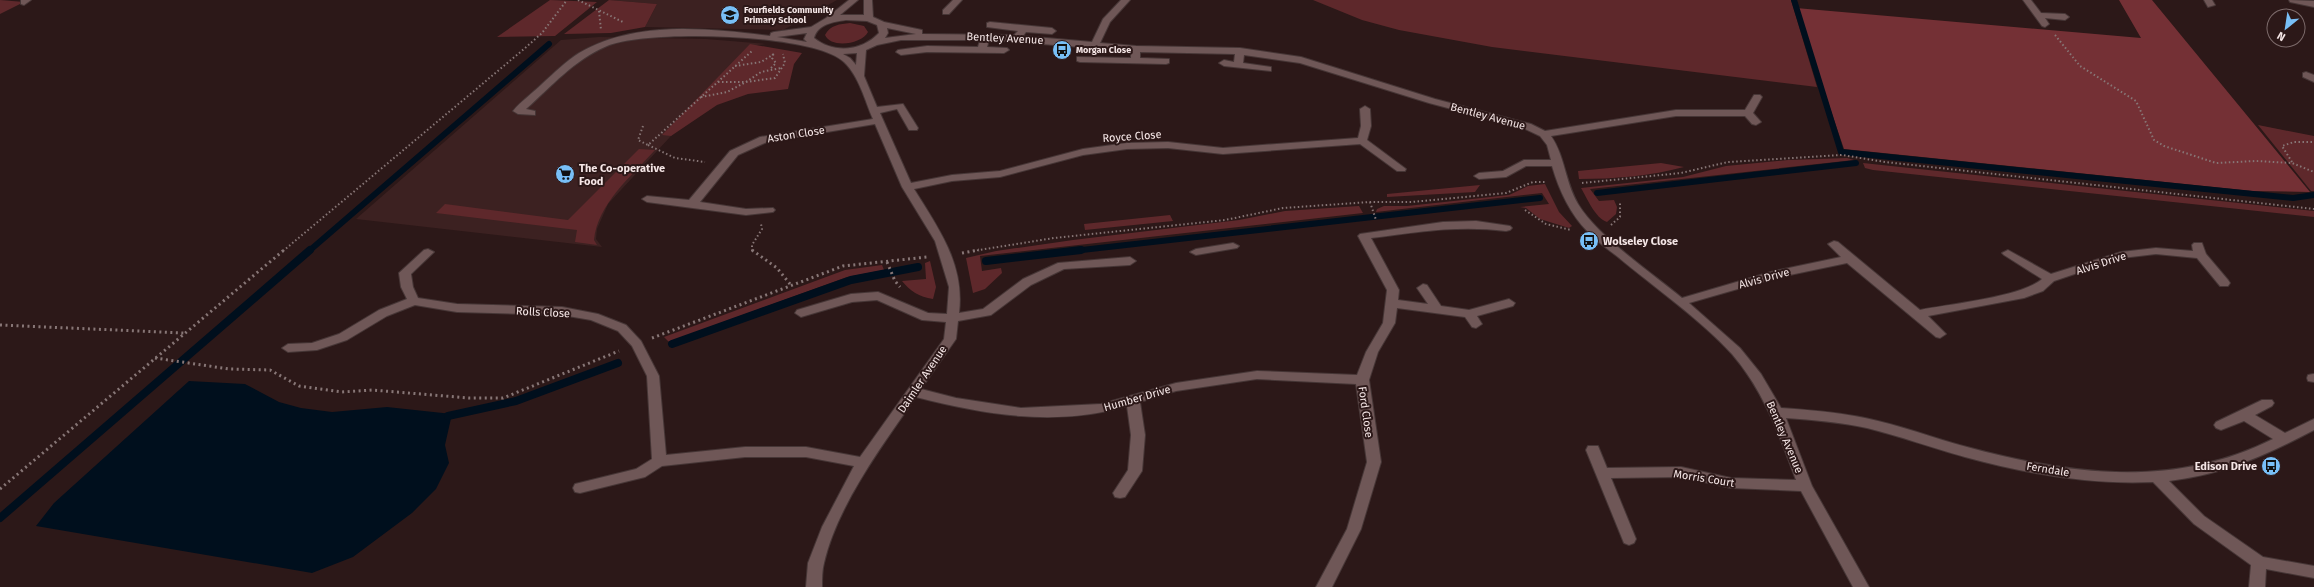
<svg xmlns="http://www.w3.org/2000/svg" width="2314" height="587" viewBox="0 0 2314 587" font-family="'Fira Sans',sans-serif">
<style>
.built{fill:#3c2121}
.green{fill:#5e282b}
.forest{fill:#743035}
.water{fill:#000f1d}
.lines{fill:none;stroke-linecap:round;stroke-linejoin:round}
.stream-far1{stroke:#000f1d;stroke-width:6}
.stream{stroke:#000f1d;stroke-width:8}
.minor-casing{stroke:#463636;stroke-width:2}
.path-far1{stroke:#877676;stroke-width:2;stroke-dasharray:1.5 2.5;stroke-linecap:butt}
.path{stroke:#877676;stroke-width:3;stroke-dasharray:2 3.5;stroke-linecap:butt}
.minor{fill:#6f5757;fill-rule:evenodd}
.labels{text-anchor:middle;stroke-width:4;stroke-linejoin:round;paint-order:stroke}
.far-poi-label{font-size:9px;font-weight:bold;fill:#f5e6e6;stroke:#2c1818;text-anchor:start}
.street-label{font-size:11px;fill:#f5e6e6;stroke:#2c1818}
.poi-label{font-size:11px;font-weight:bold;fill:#f5e6e6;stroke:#2c1818;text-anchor:start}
</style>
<rect width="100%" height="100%" fill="#2c1818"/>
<path class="built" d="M609,0H837L783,30L645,27L657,4Z
M599,37L706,39L766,44L757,45L744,57L608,204L597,229L596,239L602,247L356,219L561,40Z"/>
<path class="green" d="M0,0L24,2L0,14Z
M550,0L597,2L555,36L497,37Z
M609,0L657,4L645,27L611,33L564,34Z
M1313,0H1791L1817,87L1492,47L1399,30L1362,20Z
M850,23L864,26L868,32C862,44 831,49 825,35C830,25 840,24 850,23Z
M750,44L802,53L794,64L788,89L748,94L717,105L671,136L662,135Z
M2258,125L2314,136V191H2311Z
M639,149L655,150C631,177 598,203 594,240L597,245L575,242L577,230L436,213L445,204L568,220Z
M1847,158L1854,160L1590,189L1599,201L1614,200L1617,207L1616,214L1607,222C1595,218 1587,198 1581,188L1683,177L1726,166L1788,160Z
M1661,163L1684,167C1651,176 1614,179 1579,179L1578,171Z
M1863,163L2314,211V217L1873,170L1865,168Z
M1545,184L1559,212L1572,226L1569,228L1540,219L1526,208L1520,207L1549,204L1542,193L1376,212L1377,209L1384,206H1407L1509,195L1528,186Z
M1480,185L1475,192L1387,197V194Z
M1359,206L1363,213L980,256L982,271L1001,268L1002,273L985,289L973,293L966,258L996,251L1073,240L1239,220L1285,211Z
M1170,215L1173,221L1085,230L1084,224Z
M930,261L936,287L933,299C919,297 910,291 902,281L926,279L925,263Z
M882,265L884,270L847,277L669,342L664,337L845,270Z"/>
<path class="forest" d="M2119,0H2152L2310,192L2252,191L1844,149L1796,8L2141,38Z"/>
<path class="water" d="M189,381L245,384L279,402L301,408L332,412L387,407L452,414L445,445L449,463L436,489L412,513L353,557L312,573L36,526L54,503Z"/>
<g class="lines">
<path class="stream-far1" d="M1794,0L1841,152L2293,198L2314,195
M1597,193L1856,163
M309,251L549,44
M1073,251L1540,198"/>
<path class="stream" d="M986,261L1081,250
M672,344L851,280L918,267
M448,416L516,401L618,363
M0,518L310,250"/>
<g class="minor-casing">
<path id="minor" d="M21,0H31L24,5L21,4Z
M849,0H858L840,15H864V0H872L873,17L884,22L922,30V34L1014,35L1018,31L987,27V23L990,22L1052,28L1056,31L1052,34L1026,32L1023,36L1092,42L1103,19L1121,0H1130L1110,22L1100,43L1136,46L1240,48L1301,57L1435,99L1531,124L1545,131L1676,110H1745L1754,95H1760L1762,97L1753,113L1761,122L1756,125L1752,124L1745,116H1676L1551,136C1565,156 1565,182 1578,204C1597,236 1652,273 1682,298L1774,271L1841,257L1828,244L1834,241L1838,242L1920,310C1950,304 2022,297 2042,279L2004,255L2002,253L2008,250L2051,274L2121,252L2156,248L2193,251L2192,245L2194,243H2202L2206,254L2228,280L2230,283L2228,286H2220L2197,258L2156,254L2122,258L2054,281L2043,291L2024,298L1928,316L1946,334L1940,338L1936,337L1847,263L1776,278L1689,303L1740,348L1761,374L1781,408C1809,410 1837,412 1865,418C1900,425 1933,438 1967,447C2071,475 2173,489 2273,439L2244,421L2221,430L2216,428L2214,425L2216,422L2262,400H2272L2274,403L2272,406L2255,415L2285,433L2314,419V430C2267,455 2223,475 2169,481L2204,516L2263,557L2314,566V578L2266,569L2265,587H2249L2251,565L2194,524L2153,482C2090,485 2027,474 1965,457C1932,448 1900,436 1867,428C1840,422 1813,420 1786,418L1812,486L1869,587H1853L1801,491L1731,488L1681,477L1611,478L1636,539L1634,543L1629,545L1624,543L1586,450L1588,446H1598L1607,468L1681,467L1731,478L1796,480C1779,435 1764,391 1732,354C1701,320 1654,287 1618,257C1608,249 1597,242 1588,232C1570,214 1559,190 1552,166H1526L1506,177L1479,179L1474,176L1479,173L1503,171L1524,160H1551L1547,145L1540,136L1523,128L1429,103L1300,63L1244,55L1243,63L1271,67V71L1224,66L1219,63L1224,60L1234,62L1235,54L1140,52V58L1169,59V63L1166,64L1080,62L1077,61V57L1131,58V51L989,40L987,47L1007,48L1009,50L1004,53L927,52L901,55L896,52L898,50L927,46L978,47L980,40H901L877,45L866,50L864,76L877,107L903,104L918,128L917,130H909L897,109L880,113L911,183L952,175L1000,171L1083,149L1127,143L1168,142L1223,148L1358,138L1361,126L1360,109L1365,106L1370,109L1371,126L1367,140L1406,169L1405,171H1397L1360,144L1223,154L1168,148L1127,149L1083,155L1000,177L952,181L914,189C938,228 965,264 959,313L983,309L1023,279L1058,263L1130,257L1136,261L1130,265L1064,269L1031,285L991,315L958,321L956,339L921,389L956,398L1021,408L1101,404L1176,383L1257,371L1357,375L1366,352L1383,323L1387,290L1358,236L1360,234L1443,222L1476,221L1510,226L1512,228L1510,230L1506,231C1457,225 1419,232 1371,238L1399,290L1398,300L1428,304L1417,288L1423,284L1427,285L1441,306L1469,310L1509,299L1515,303L1513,306L1477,316L1482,324L1476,328L1472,327L1465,317L1397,308L1395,323L1378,352L1369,380L1381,462L1361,529L1332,587H1316L1347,529L1367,462L1356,384L1257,379L1176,391L1140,402L1145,435L1142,471L1125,497L1120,498L1115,497L1113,493L1128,470L1131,435L1127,406C1057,427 986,415 916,397C883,444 837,506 824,563C822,570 822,579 822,587H806L808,563L822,527L854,466L806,457H745L662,466L645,477L580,493L575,492L573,488L575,484L636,469L652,459L647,376L632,346L618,331L591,320L562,315L457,312L415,305L387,316L347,340L317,350L288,352L282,348L288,344L312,343L339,334L379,310L407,299L401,287L399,273L424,250L428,249L434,252L411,274L413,287L418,298L457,304L562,307L598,314L626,325L641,341L659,376L666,455L745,447H806L860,457L944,339L946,322L922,320L877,300L852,302L801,317L795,313L797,310L851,294L878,292L928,313L947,314L949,287L935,241L902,187L875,124L767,142L738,155L700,202L746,209L773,208L775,210L773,212L746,215L647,202L642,199L647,196L689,200L730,151L760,137L873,119C865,101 859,76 844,62C813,33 646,29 607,46C574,60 552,86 526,109L535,111V115L518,114L513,111C521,101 533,93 542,84C554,73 566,61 579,53C635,20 709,28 770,36L771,33L774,32L811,27L826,18ZM846,20L867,21L877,25L879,33C862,51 834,54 814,38C818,24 833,22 846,20ZM887,28L916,34L885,38L888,33ZM807,33L804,39L807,42L777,37ZM857,53L856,65L850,58L843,54Z
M953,0H962L949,14H943V10Z
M2023,0H2031L2041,13L2065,14L2069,17L2065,20L2045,18L2049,24L2045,27L2042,26Z
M2204,0H2212L2215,5L2208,7Z
M2289,0L2314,1V7L2290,2Z
M2306,72L2314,75V82L2303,77V73Z
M1233,243L1239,246L1237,248L1196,255L1190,252L1196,249Z
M2313,374H2314V382L2308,381L2307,378L2308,375Z"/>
</g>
<path class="path-far1" d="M578,0L623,22
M599,11L601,30
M2055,35L2080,66L2136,101L2154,140L2164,146L2216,163L2256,161L2292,163L2314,172
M735,66L761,62L774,54
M771,68L776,63L772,58L773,54
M718,82H746L761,72L781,68
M701,97L727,92L746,82L775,78L785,63L783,54
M643,126L638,140L648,145L752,51
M648,145L675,158L705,162
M2292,162L2282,146L2294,142H2314
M1582,183L1681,173L1728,162L1842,155L1885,162L2314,209
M1370,202L1376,220
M1525,210L1546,224L1571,230
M1611,225L1620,217V202
M283,251L524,49L542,33L567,0
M752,251V245L762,229L761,224
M973,251L1054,238L1225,220L1283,208L1370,202H1412L1506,193L1533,182H1545"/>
<path class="path" d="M752,250L777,268L790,284
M962,253L979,250
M887,262L895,281L900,287
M0,325L184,333
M652,338L843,266L927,257
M155,358L229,369L270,370L299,386L342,392L372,390L469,398H503L619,351
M0,489L284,250"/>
<use href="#minor" class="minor"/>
</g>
<defs>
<g id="school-disc" transform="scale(1)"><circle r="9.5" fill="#78bff7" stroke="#2c1818"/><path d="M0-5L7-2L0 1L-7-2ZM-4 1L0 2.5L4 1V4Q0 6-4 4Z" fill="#111"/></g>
<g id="bus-disc" transform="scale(1)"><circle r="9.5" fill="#78bff7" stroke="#2c1818"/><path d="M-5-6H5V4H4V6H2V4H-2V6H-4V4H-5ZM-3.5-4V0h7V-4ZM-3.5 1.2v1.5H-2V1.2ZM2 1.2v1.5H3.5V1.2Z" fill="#111"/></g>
<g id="supermarket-disc" transform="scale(1)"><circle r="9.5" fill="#78bff7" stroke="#2c1818"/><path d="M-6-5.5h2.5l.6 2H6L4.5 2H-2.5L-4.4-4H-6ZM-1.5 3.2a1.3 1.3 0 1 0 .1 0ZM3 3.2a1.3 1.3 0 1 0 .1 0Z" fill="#111"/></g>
</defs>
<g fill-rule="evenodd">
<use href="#school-disc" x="730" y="15"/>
<use href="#bus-disc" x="1062" y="50"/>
<use href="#supermarket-disc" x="565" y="174"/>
<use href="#bus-disc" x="1589" y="241"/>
<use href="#bus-disc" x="2271" y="466"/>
</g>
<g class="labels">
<g class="far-poi-label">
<text x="744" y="13">Fourfields Community<tspan x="744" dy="10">Primary School</tspan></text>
<text x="1076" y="53">Morgan Close</text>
</g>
<g class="street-label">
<text transform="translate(1005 38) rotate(3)" y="4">Bentley Avenue</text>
<text transform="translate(1488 116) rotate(15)" y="4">Bentley Avenue</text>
<text transform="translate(796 134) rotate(-9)" y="4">Aston Close</text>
<text transform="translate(1132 136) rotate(-4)" y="4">Royce Close</text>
<text transform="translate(2101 263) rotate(-18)" y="4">Alvis Drive</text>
<text transform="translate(1764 278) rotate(-15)" y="4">Alvis Drive</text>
<text transform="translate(543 312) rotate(3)" y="4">Rolls Close</text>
<text transform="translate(922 379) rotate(-56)" y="4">Daimler Avenue</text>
<text transform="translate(1137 398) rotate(-16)" y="4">Humber Drive</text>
<text transform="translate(1366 412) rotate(82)" y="4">Ford Close</text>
<text transform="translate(1785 437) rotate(67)" y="4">Bentley Avenue</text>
<text transform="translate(2048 469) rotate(9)" y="4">Ferndale</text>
<text transform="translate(1704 478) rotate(9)" y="4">Morris Court</text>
</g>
<g class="poi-label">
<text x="579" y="172">The Co-operative<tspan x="579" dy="13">Food</tspan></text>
<text x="1603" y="245">Wolseley Close</text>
<text x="2257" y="470" text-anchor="end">Edison Drive</text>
</g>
</g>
<g transform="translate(2286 28) rotate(210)"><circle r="19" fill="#2c1818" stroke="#7c6a6a"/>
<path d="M0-3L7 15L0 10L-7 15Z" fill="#78bff7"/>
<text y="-6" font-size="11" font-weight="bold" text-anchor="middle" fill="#f5e6e6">N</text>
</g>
</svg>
